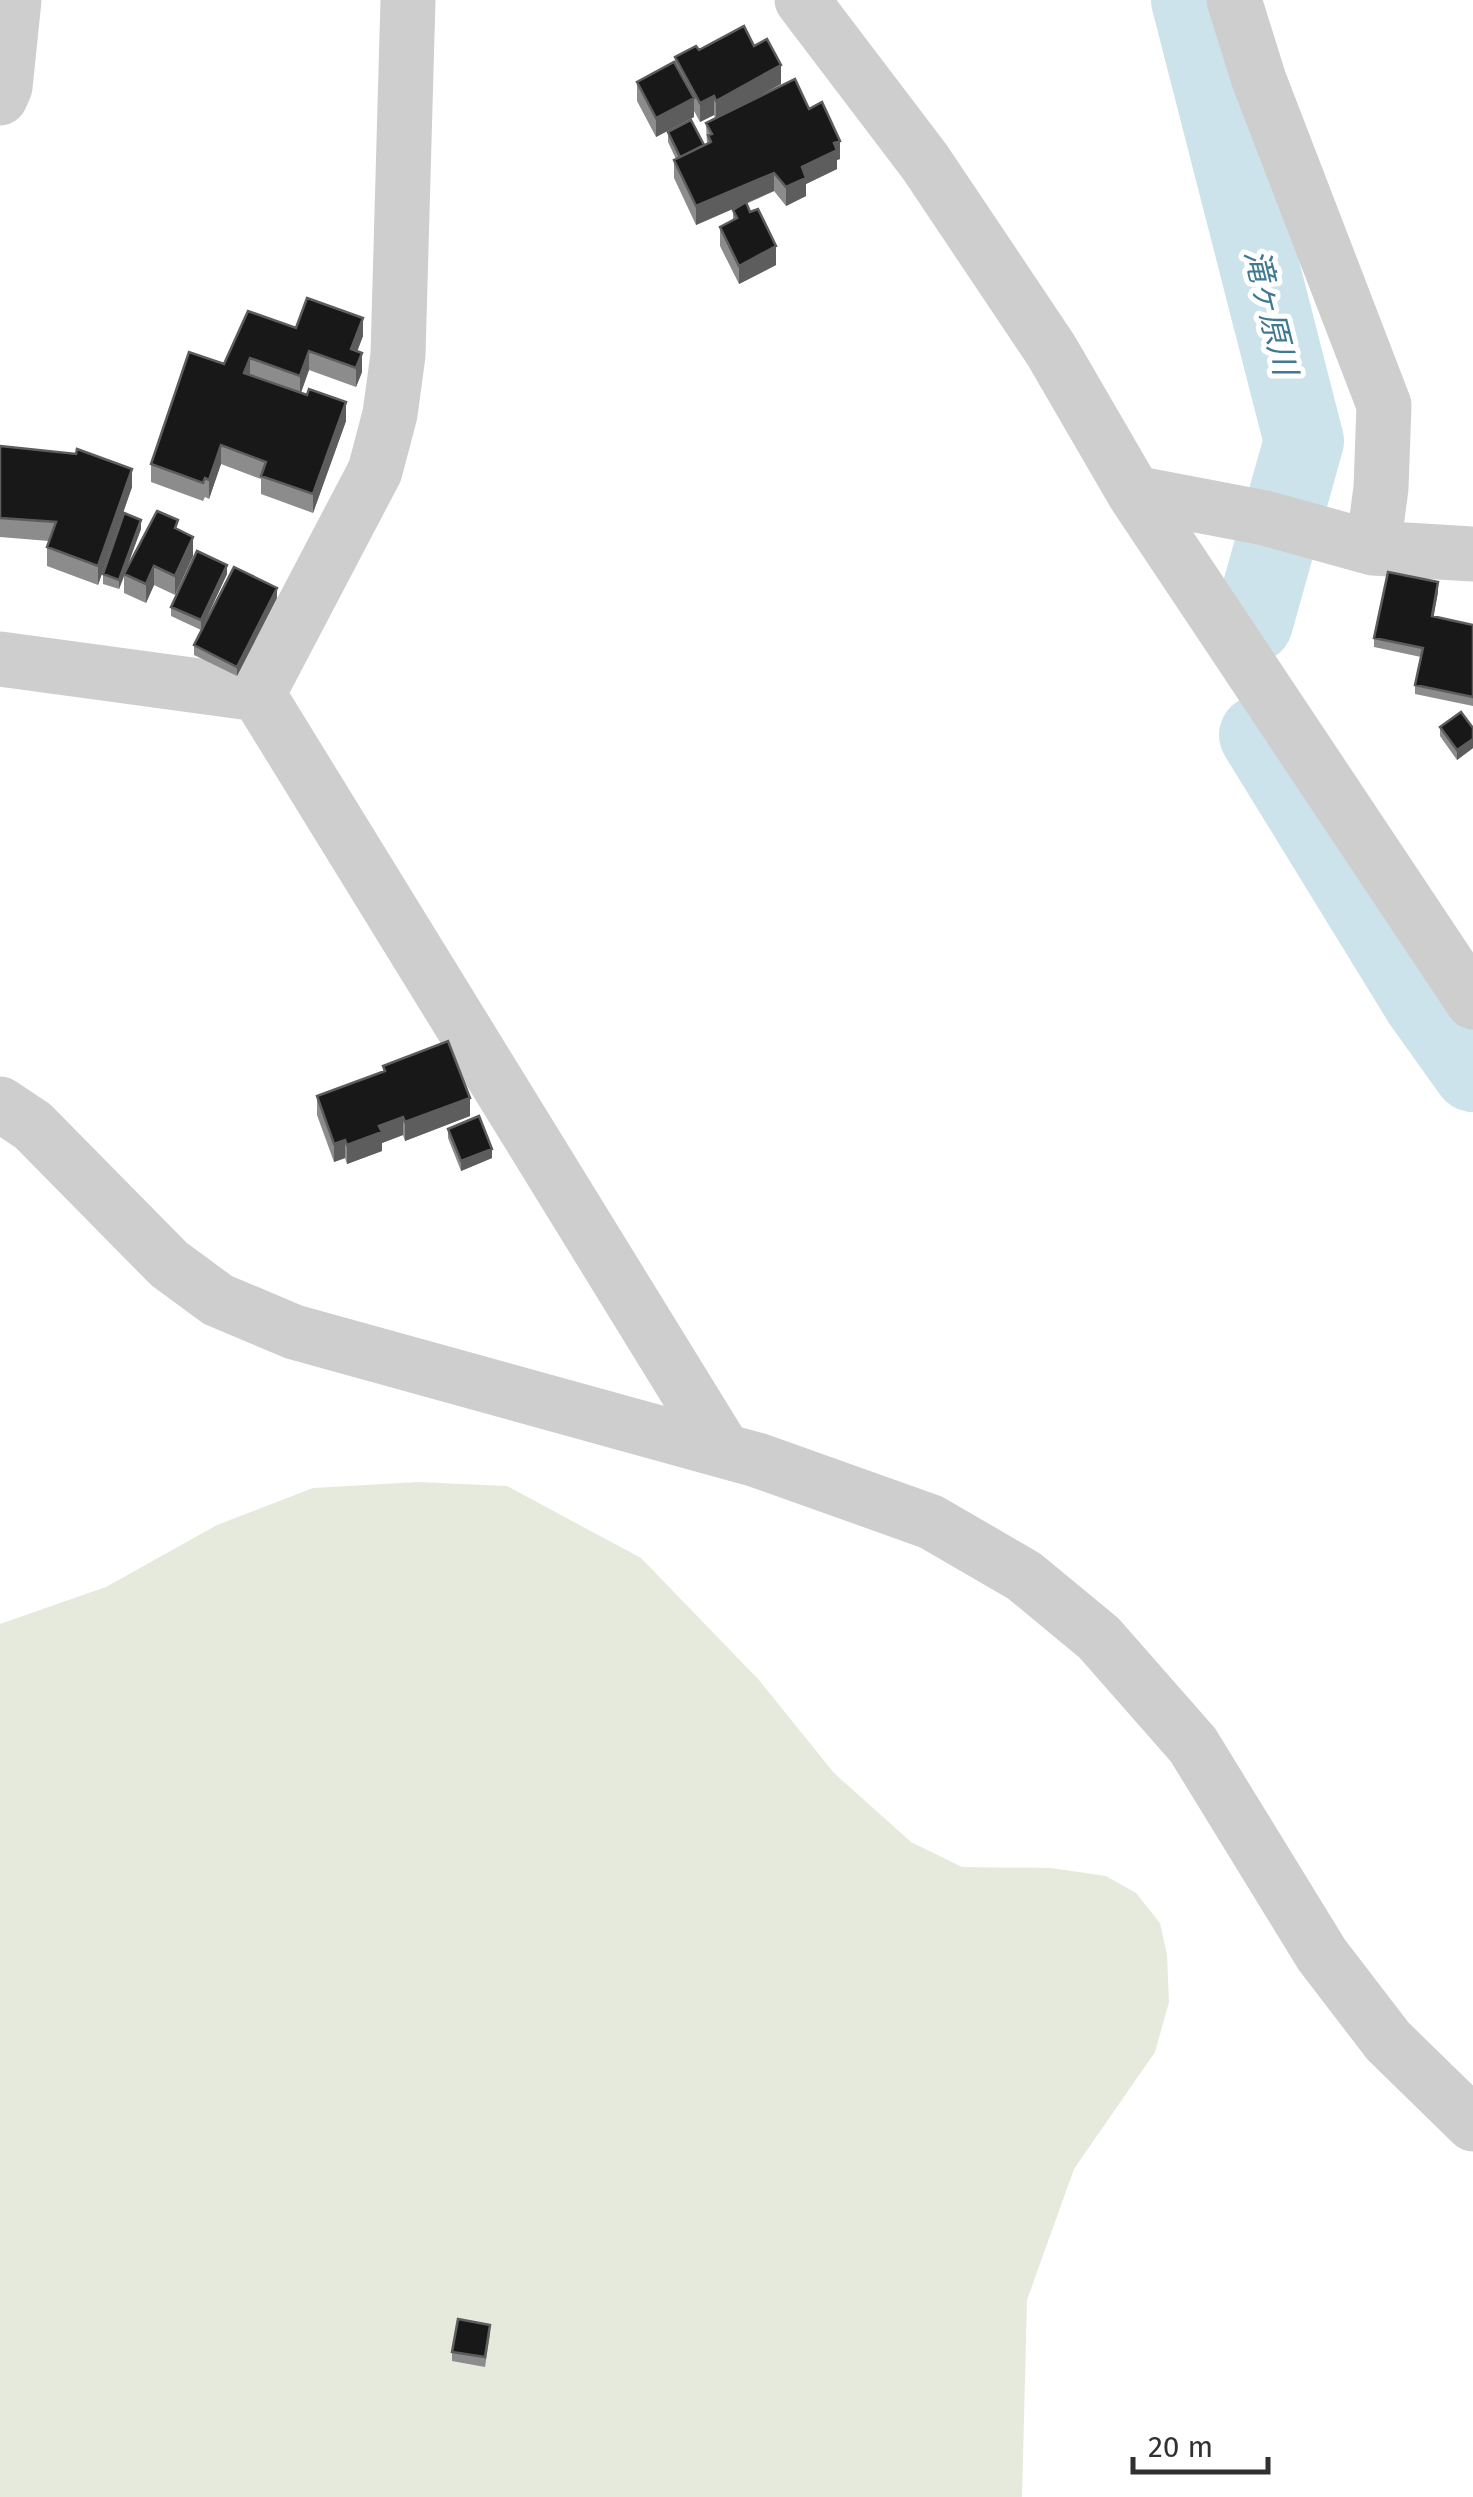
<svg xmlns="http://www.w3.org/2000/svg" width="1473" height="2497" viewBox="0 0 1473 2497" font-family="'Fira Sans','Noto Sans JP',sans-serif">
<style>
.green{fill:#e5eadd}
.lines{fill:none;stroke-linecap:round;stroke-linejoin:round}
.river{stroke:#cde3ec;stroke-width:80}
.minor{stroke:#cecece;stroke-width:55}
.wall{fill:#8c8c8c}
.shaded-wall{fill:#5d5d5d}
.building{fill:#181818;stroke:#5d5d5d;stroke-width:2.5}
.labels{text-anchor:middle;stroke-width:10;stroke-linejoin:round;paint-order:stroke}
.water-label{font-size:32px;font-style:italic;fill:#407a92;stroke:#fff}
</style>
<rect width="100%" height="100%" fill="#fff"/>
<path class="green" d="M418,1482L507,1486L641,1558L759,1680L834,1773L911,1842L962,1867L1051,1868L1106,1876L1136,1893L1160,1923L1167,1955L1169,2002L1155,2052L1074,2169L1027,2300L1022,2497H0V1624L106,1587L217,1525L313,1488Z"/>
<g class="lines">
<path class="river" d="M1191,0L1304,441L1253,623
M1259,735L1423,1002L1473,1072"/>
<path class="minor" d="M802,0L925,162L1051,350L1134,493L1265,518L1373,548L1473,554
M1234,0L1259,80L1384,405L1381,488L1373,548
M0,98L5,87L14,0
M1134,493L1473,1002
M0,659L258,694
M258,694L724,1451
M258,694L375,471L390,414L398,355L408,0
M0,1104L33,1126L169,1264L218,1300L294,1332L757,1460L931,1522L1024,1576L1099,1638L1193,1745L1322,1955L1388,2041L1473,2124"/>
</g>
<path class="wall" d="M754,46L781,84L742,105L809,109L840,159L837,160V169L806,184V196L786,206L774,191L746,204L776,265L739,284L720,246V227L733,220V210L735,208L696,225L674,178V160L676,159L668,142V132L704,145L707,144L706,123L715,118L714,115L700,122L694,111V117L656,137L637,101V82L675,64V57L699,50Z
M296,328L363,336L357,351L362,372L356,387L309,370L301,393L346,421L313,513L261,494V479L221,464L209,499L205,497L203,501L151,482V464L224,364Z
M0,446L132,487L98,585L47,566V547L49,541L0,537Z
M141,529L126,569L178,530L193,556L175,595L154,585L146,603L124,593V577L119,589L103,584V574Z
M227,574L201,630L171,616V607Z
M1438,592L1433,617L1473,625V706L1415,694V685L1421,657L1374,647V638Z
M277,598L237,676L194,655V645Z
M1440,727L1473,728V748L1457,760L1440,736Z
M383,1066L470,1116L405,1141L403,1135L382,1143V1151L347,1164L345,1158L334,1162L317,1115V1096L383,1072Z
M448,1129L492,1158L461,1171L448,1138Z
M490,2334L485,2367L452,2361V2352Z"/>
<path class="shaded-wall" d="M781,65V84L716,119V101Z
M714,96V115L700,122V103Z
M694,98V117L656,137V118Z
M840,141V159L837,160V169L806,184V196L786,206V187L802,167L834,143Z
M774,173V191L696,225V206Z
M776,246V265L739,284V266Z
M363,318V336L351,368V349Z
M309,351V370L300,395V376Z
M362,353V372L356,387V368Z
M250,358V376L244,373Z
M346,402V421L313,513V494Z
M221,445V464L209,499V480Z
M132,469V487L98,585V566Z
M141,520V529L119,589V580Z
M193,537V556L175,595V576Z
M227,565V574L201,630V620Z
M154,566V585L146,603V584Z
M1438,582V592L1432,626V616Z
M277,588V598L237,676V667Z
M1473,739V748L1457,760V750Z
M470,1098V1116L405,1141V1122Z
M403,1117V1135L382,1143V1151L347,1164V1145L379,1126Z
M345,1140V1158L334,1162V1144Z
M492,1149V1158L461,1171V1161Z"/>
<path class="building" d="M744,26L754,46L767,39L781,65L716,101L714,96L700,103L675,57L696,46L699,50Z
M674,62L694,98L656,118L637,82Z
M795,79L809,109L822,102L840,141L834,143L837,150L802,167L806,178L786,187L774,173L696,206L674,160L711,142L708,135L712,134L706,123Z
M691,120L704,145L680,157L668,132Z
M746,202L750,212L758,209L776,246L739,266L720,227L737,218L733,210Z
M307,298L363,318L351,349L362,353L356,368L309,351L300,376L250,358L244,373L307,395L309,389L346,402L313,494L261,476L266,462L221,445L209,480L205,478L203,483L151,464L189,352L224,364L248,311L296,328Z
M0,446L76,454L77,449L132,469L98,566L47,547L56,522L0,518Z
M157,511L178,520L175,528L193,537L175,576L154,566L146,584L124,574Z
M124,513L141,520L119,580L103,574Z
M197,551L227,565L201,620L171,607Z
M234,567L277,588L237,667L194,645Z
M1388,572L1438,582L1432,616L1473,625V697L1415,685L1423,648L1374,638Z
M1461,712L1473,728V739L1457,750L1440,727Z
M448,1041L470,1098L405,1122L403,1117L379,1126L382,1132L347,1145L345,1140L334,1144L317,1096L385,1071L383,1066Z
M479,1116L492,1149L461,1161L448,1129Z
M458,2319L490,2325L485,2357L452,2352Z"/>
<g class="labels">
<g class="water-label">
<text transform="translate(1271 312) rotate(76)" y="11">滝ヶ原川</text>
</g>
</g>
<path d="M1133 2457v15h135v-15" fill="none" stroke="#313131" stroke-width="5"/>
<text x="1148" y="2457" font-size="30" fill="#313131" stroke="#ffffff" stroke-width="8" paint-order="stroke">20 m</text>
</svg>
